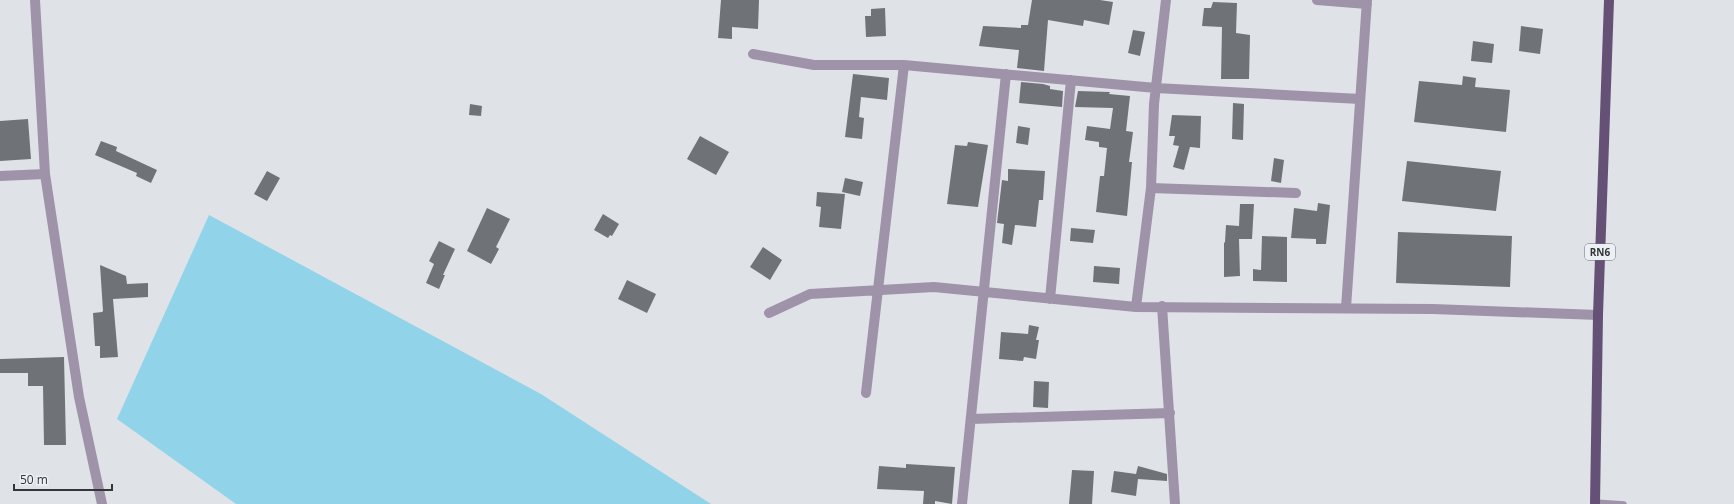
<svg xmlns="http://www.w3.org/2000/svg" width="1734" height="504" viewBox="0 0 1734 504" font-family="'Open Sans',sans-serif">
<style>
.water{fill:#91d4e9}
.building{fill:#6f7377}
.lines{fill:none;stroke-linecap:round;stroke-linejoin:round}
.lane{stroke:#9e93a8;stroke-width:5.5}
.street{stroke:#9e93a8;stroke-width:10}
.primary{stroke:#665176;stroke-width:10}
.labels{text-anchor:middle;stroke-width:4;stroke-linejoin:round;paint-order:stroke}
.shield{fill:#ecf0f5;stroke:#6a6d70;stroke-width:1}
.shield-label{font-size:10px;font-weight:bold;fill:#333537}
</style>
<rect width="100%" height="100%" fill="#dfe3e8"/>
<path class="water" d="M209,215L541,394L711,504H236L117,419Z"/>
<path class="building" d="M721,0H759L758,29L732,27V39L718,38Z
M1032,0H1100L1113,2L1109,25L1084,20L1083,26L1048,20L1044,71L1017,68L1019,50L979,46L983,26L1021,28V25H1028Z
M1213,2L1237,3L1236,33L1250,35L1249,79H1221L1222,27L1202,26L1204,8H1211Z
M885,8L886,36L866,37L865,16H871V9Z
M1521,26L1543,29L1540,54L1519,51Z
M1133,30L1145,32L1140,56L1128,53Z
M1473,41L1494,44L1492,63L1471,61Z
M853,74L889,78L887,100L861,97L859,117L864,118L862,139L845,137Z
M1463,76L1476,78L1475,87L1510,90L1506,132L1414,122L1419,81L1462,85Z
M1021,82L1043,84L1050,86V89L1063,91L1062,107L1019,103Z
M1078,91L1110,92L1109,94L1130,96L1126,131L1133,132L1129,162H1132L1127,216L1096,212L1100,176H1104L1107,148L1099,147V142L1085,140L1087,126L1110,129L1113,108L1075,107Z
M1233,103L1244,104L1243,140L1232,139Z
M470,104L482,106L481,116L469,115Z
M1172,115L1201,116L1200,148L1190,147L1184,170L1173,167L1179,146L1173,145L1175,136H1169Z
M28,119L31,159L0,161V121Z
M1018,126L1030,128L1028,145L1016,143Z
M700,136L729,152L716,175L687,159Z
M101,141L117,147L116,151L157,170L151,183L136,176L137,173L95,155Z
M968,142L988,145L978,207L947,204L955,145L967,146Z
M1274,158L1284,160L1281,183L1271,181Z
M1407,161L1501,171L1496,211L1402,201Z
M1008,169L1045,171L1043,200H1039L1036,227L1015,225L1012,245L1002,243L1004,224L997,223L1002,180L1008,181Z
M267,171L280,178L267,201L254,194Z
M845,178L863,182L860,196L842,192Z
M817,192L845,194L841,229L819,227L821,207L816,206Z
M1318,203L1330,205L1326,244H1316V239L1291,238L1294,208L1317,211Z
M1240,204H1254L1252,239H1239L1240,276L1224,277V243L1225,242L1226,225L1239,226Z
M487,208L510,219L496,247L499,249L491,264L467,251Z
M603,214L619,224L612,236L610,235L608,238L594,230Z
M1071,228L1095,230L1093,243L1070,241Z
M1398,232L1512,236L1510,287L1396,283Z
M1262,236L1287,237V282L1253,281V269L1261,270Z
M439,241L455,249L443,275H445L439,289L426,283L434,264L429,261Z
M763,247L782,260L770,280L750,267Z
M100,265L126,276L127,284L148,283V297L113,299L118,357L100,358V346H95L93,313L102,312L103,311Z
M1094,266L1120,268L1119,284L1093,282Z
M627,280L656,294L647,313L618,299Z
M1029,325L1039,327L1036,340H1039L1036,359L1024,357L1023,361L999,359L1001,332L1028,334Z
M64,357L66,445H44L43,386H28V373H0V359Z
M1034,381L1049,382L1048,408L1033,407Z
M906,464L955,467L952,504L935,501V504H923L924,491L877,489L879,466L906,468Z
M1138,466L1167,474V481L1138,479L1136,496L1111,492L1114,471L1136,474Z
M1072,470L1094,471L1092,504H1069Z"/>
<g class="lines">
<path class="lane" d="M1595,502L1624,504"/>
<path class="street" d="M35,0L45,174L79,397L102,504
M1317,0L1367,4
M753,54L814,65H904L1156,88L1360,99
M0,176L45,174
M1151,188L1296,193
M1050,299L1071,80
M1162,306L1175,504
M1136,307L1151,188L1154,104L1166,0
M1346,308L1367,0
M769,313L810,294L934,287L1136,307L1433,309L1598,315
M866,393L904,65
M971,419L1170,413
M962,504L1006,74"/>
<path class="primary" d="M1595,504L1598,315L1609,0"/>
</g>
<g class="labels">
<rect class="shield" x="1585" y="244" width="30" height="16" rx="3"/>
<g class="shield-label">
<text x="1600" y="256">RN6</text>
</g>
</g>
<path d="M14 484v6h98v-6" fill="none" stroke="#333537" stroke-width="2"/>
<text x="20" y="484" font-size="12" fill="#333537" stroke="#ecf0f5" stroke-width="3" paint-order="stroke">50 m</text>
</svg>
